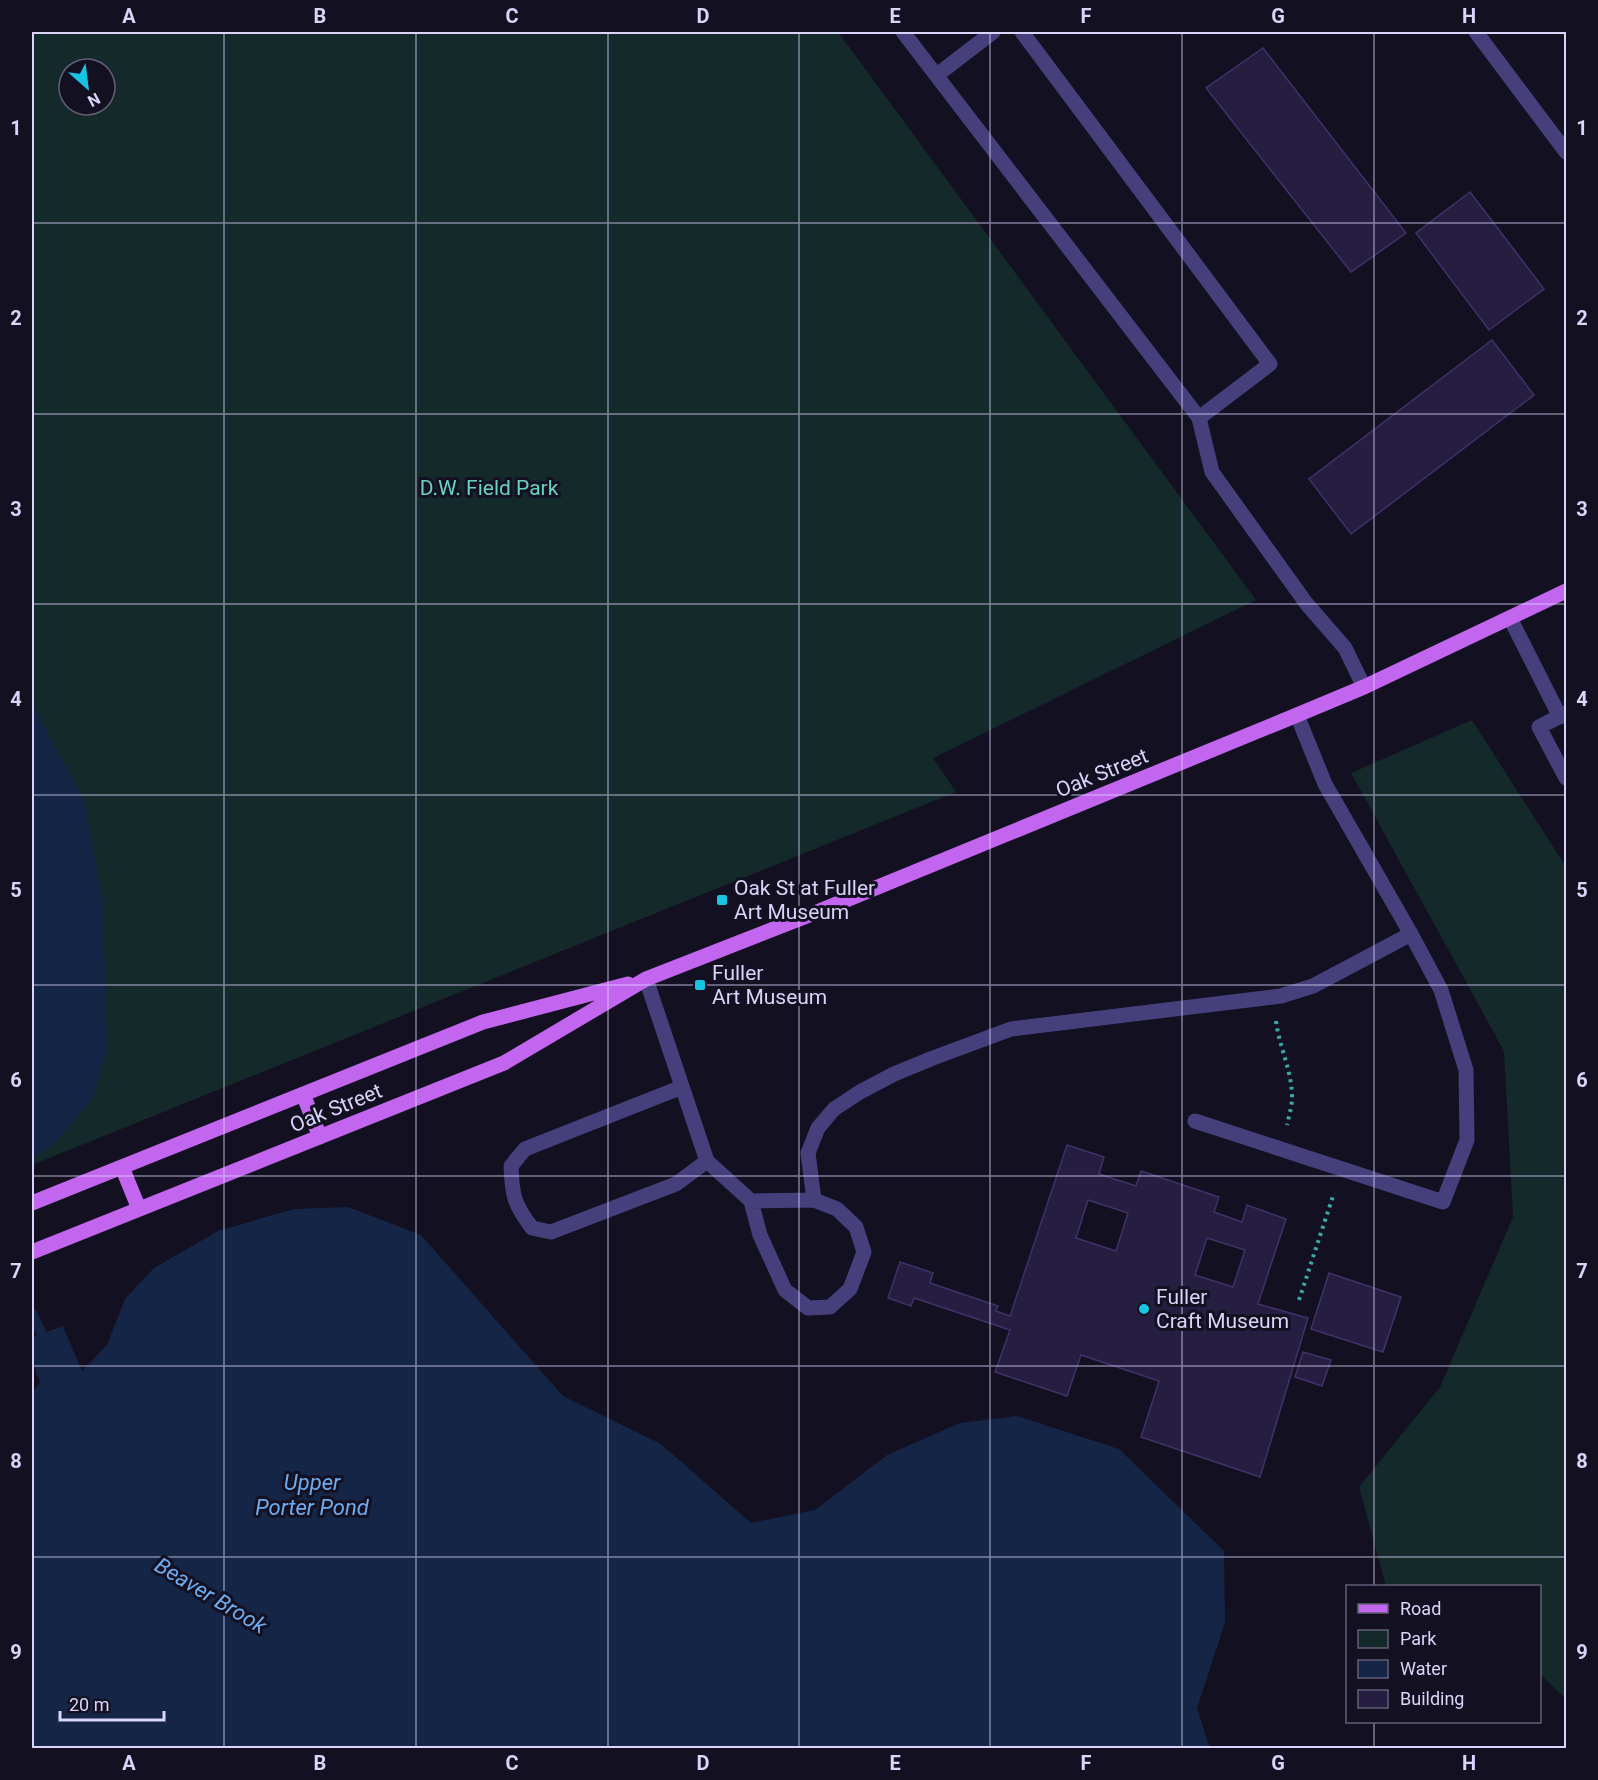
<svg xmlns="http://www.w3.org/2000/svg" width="1598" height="1780" viewBox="0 0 1598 1780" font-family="Roboto,sans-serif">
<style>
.green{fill:#13292a;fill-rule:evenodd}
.water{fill:#142546}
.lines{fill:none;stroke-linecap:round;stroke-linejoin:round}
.stream{stroke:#142546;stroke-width:10}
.building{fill:#261e40;stroke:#403269;stroke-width:1.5;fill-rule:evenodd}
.path{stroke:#3aa8a7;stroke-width:4;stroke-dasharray:3 4.5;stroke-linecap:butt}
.minor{stroke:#453f7b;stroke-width:15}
.major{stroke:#c366ef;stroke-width:15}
.grid{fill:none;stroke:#dad4fb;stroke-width:1.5;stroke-opacity:0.55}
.poi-dot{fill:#17c4e3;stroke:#131021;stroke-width:2}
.labels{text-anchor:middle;stroke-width:6;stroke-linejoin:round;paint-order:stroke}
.park-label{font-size:21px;fill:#67d3be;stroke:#131021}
.street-label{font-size:21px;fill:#dad4fb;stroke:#131021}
.poi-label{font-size:21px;fill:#dad4fb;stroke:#131021;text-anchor:start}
.water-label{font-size:22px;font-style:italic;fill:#6cacf0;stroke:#131021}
.neatline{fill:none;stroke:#dad4fb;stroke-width:2}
.grid-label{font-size:20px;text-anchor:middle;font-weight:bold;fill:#dad4fb}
</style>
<rect width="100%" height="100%" fill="#131021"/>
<path class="green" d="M32,32H838L1256,600L933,758L956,792L32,1165ZM69,69H105V105H69Z
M1472,720L1566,867V1699L1540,1674V1586H1386L1359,1487L1440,1387L1513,1217L1504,1051L1351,773Z"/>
<path class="water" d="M32,704L85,802L103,903L107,1051L93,1098L51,1147L32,1158Z
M348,1207L421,1235L563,1396L661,1444L751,1523L815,1510L887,1455L960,1423L1017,1416L1119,1449L1224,1551L1225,1623L1197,1708L1210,1748H32V1392L40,1382L32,1361V1337L63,1326L82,1371L107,1345L125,1299L154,1268L218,1231L294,1209Z"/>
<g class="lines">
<path class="stream" d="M32,1313L47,1345"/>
</g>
<path class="building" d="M1263,48L1406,233L1351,272L1206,88Z
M1470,192L1544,289L1489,330L1416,233Z
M1492,340L1534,395L1351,534L1309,479Z
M1067,1145L1104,1157L1099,1174L1136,1186L1141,1171L1219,1197L1214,1212L1242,1222L1247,1205L1286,1219L1258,1304L1308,1318L1260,1477L1141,1437L1159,1381L1081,1355L1067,1396L995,1372L1010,1330L914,1298L911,1306L888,1298L900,1262L933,1273L930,1283L998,1306L996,1311L1010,1316ZM1088,1200L1128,1213L1116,1251L1076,1238ZM1207,1238L1245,1250L1233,1287L1195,1275Z
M1329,1273L1401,1297L1383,1352L1311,1329Z
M1303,1352L1331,1360L1322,1386L1295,1377Z"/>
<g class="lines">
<path class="path" d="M1276,1021C1279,1046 1292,1071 1292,1097C1292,1106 1289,1116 1287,1125
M1299,1300L1334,1193"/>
<path class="minor" d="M903,32L1199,418L1212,472L1306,603L1345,648L1364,687
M1022,32L1270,364L1199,418
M1476,32L1566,152
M937,75L993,32
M1510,618L1560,717
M1566,713L1539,727L1566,778
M646,979L707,1161L751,1201L760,1235L785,1290L808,1308L830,1307L850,1289L864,1252L856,1227L837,1209L814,1200L808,1153L818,1128L834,1109L860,1092L894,1074L933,1058L1011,1029L1281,996L1313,986L1411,934
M682,1087L525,1149L511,1166C512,1196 514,1204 532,1228L551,1232L676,1184L707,1161
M1195,1121L1443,1202L1467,1140L1466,1070L1441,990L1411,934L1325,784L1297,715
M751,1201L814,1200"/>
<path class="major" d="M303,1094L320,1137
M122,1167L139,1209
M32,1203L483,1022L628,984
M32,1252L504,1063L646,979L817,912L1297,715L1364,687L1566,591"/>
</g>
<path class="grid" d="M224,32V1748M416,32V1748M608,32V1748M799,32V1748M990,32V1748M1182,32V1748M1374,32V1586M32,223H1566M32,414H1566M32,604H1566M32,795H1566M32,985H1566M32,1176H1566M32,1366H1566M32,1557H1566M1374,1722V1748"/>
<g class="poi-dot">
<rect x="716" y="894" width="12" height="12" rx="3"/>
<rect x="694" y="979" width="12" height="12" rx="3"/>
<circle cx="1144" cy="1309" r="6"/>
</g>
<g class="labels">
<g class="park-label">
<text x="489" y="495">D.W. Field Park</text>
</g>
<g class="street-label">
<text transform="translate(1102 773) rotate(-22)" y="7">Oak Street</text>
<text transform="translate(336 1108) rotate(-22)" y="7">Oak Street</text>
</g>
<g class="poi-label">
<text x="734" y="895">Oak St at Fuller<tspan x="734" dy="24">Art Museum</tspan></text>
<text x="712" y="980">Fuller<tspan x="712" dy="24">Art Museum</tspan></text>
<text x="1156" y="1304">Fuller<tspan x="1156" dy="24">Craft Museum</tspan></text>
</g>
<g class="water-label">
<text x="312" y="1490">Upper<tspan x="312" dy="25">Porter Pond</tspan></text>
<text transform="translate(211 1595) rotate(31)" y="8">Beaver Brook</text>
</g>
</g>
<rect width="1598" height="1780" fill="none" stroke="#131021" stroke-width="66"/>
<rect x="1346" y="1585" width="195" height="138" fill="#131021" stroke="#635e78" stroke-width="1.5"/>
<rect x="1358" y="1604" width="30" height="9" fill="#c366ef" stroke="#635e78" stroke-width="1.5"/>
<text x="1400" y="1615" font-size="18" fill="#dad4fb">Road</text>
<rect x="1358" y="1630" width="30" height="18" fill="#13292a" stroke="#635e78" stroke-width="1.5"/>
<text x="1400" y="1645" font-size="18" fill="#dad4fb">Park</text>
<rect x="1358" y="1660" width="30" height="18" fill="#142546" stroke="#635e78" stroke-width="1.5"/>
<text x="1400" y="1675" font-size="18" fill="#dad4fb">Water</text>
<rect x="1358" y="1690" width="30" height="18" fill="#261e40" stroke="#635e78" stroke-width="1.5"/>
<text x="1400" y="1705" font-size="18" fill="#dad4fb">Building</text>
<g transform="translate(87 87) rotate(152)"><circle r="28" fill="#131021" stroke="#635e78" stroke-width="1.5"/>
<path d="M0-4.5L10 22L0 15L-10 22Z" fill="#17c4e3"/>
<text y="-9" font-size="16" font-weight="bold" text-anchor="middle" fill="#dad4fb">N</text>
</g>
<path d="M60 1711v9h104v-9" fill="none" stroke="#dad4fb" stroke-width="3"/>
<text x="69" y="1711" font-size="18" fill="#dad4fb" stroke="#131021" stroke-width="4.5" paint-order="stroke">20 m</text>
<rect x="33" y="33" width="1532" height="1714" class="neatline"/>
<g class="grid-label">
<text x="129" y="23">A</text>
<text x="320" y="23">B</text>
<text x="512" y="23">C</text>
<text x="703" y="23">D</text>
<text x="895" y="23">E</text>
<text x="1086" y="23">F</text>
<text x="1278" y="23">G</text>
<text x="1469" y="23">H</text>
<text x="16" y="135">1</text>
<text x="1582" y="135">1</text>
<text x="16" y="325">2</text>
<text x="1582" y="325">2</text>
<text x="16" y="516">3</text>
<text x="1582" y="516">3</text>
<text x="16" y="706">4</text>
<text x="1582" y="706">4</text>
<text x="16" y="897">5</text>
<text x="1582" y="897">5</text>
<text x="16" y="1087">6</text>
<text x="1582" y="1087">6</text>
<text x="16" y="1278">7</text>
<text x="1582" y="1278">7</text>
<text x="16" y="1468">8</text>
<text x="1582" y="1468">8</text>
<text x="16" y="1659">9</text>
<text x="1582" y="1659">9</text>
<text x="129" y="1770">A</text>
<text x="320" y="1770">B</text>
<text x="512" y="1770">C</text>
<text x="703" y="1770">D</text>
<text x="895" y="1770">E</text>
<text x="1086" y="1770">F</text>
<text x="1278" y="1770">G</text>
<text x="1469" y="1770">H</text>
</g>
</svg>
